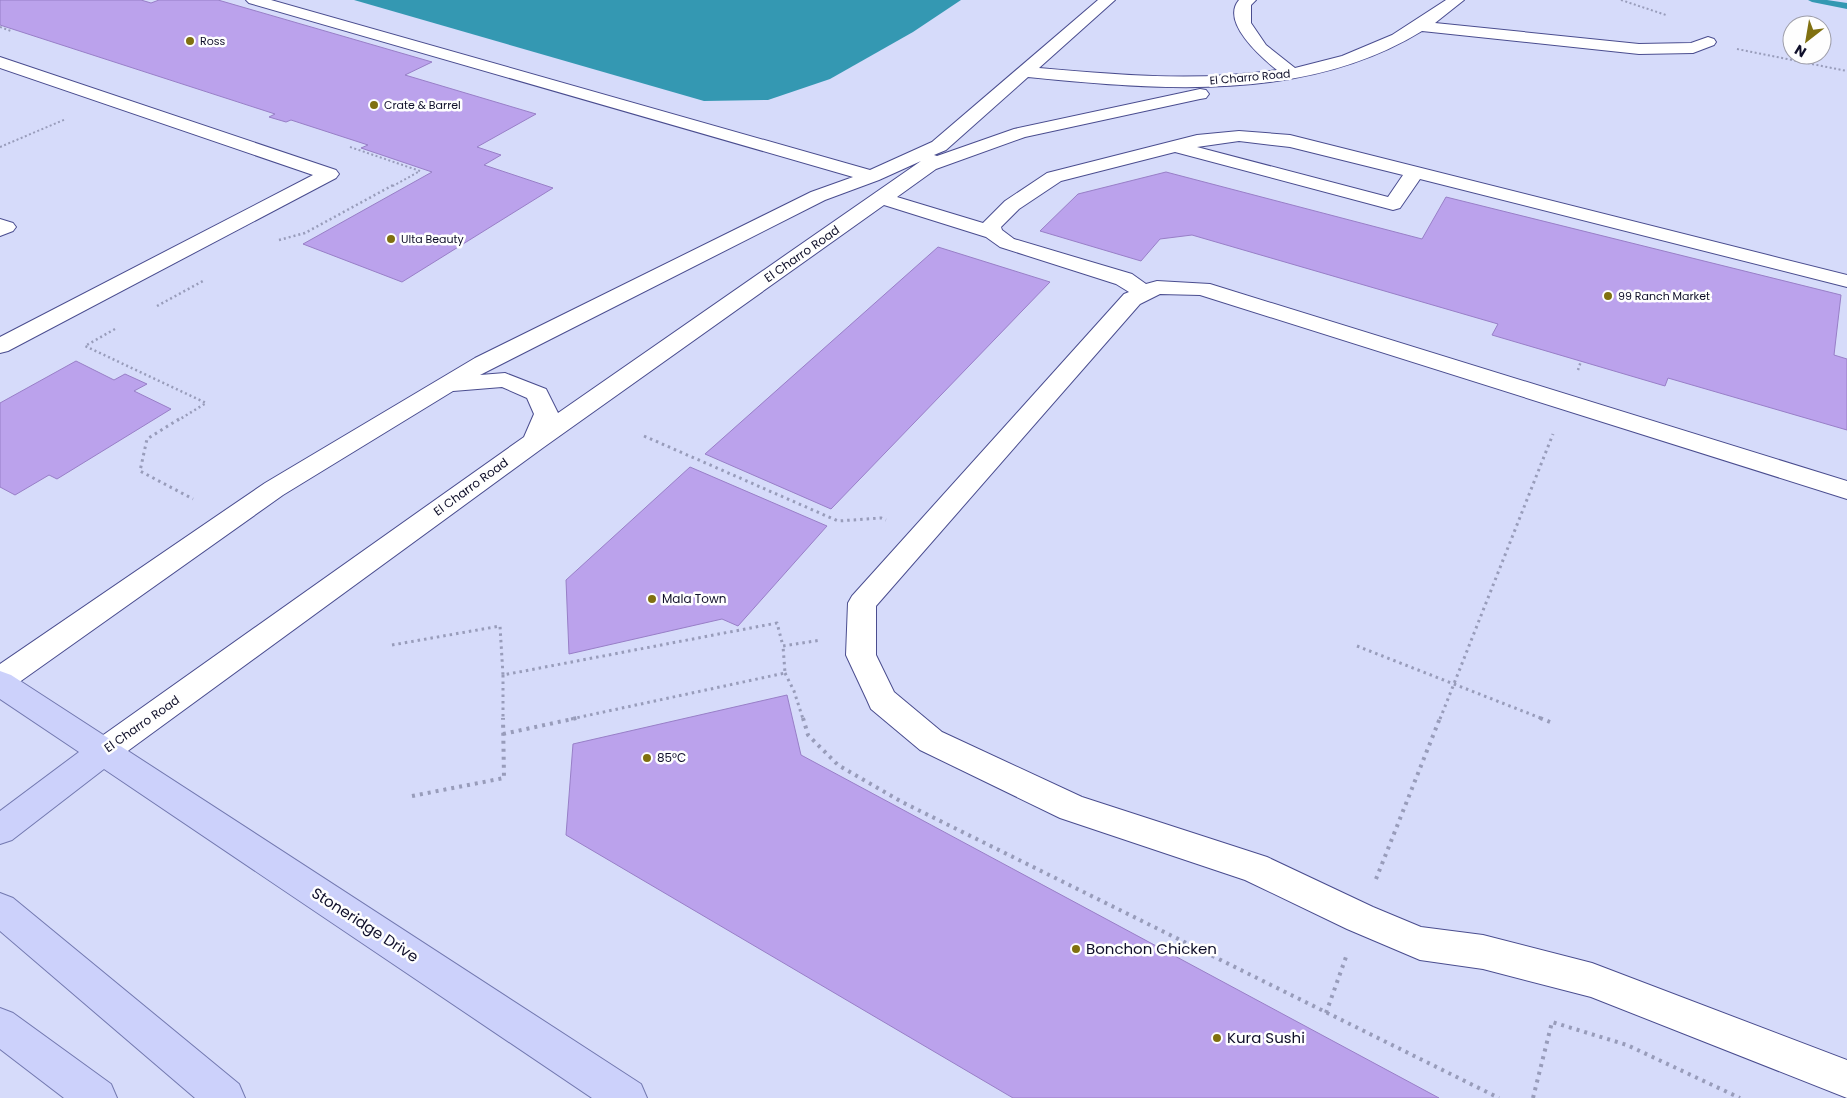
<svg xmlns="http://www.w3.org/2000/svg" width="1847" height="1098" viewBox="0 0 1847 1098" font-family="Poppins,sans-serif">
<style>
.water{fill:#3498b2}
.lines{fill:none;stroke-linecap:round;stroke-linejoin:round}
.stream{fill:#3498b2;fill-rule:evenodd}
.building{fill:#bba2ec;stroke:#987fc7}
.minor-casing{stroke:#4a4d8f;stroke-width:2}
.major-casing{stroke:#7379b0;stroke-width:2}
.path-far3{stroke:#989cba;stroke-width:2;stroke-dasharray:2 2.5;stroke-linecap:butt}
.path-far2{stroke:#989cba;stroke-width:2.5;stroke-dasharray:2 3;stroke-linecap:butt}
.path-far1{stroke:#989cba;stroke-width:3;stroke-dasharray:2.5 4;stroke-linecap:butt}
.path{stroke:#989cba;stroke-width:4;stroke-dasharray:3 5;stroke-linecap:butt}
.minor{fill:#fff;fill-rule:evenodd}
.major{fill:#ccd1fb;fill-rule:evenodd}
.poi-dot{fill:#807010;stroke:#fefefe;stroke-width:2}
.labels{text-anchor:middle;stroke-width:5;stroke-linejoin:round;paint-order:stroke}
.far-poi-label{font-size:11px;fill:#0e0e29;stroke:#fefefe;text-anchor:start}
.far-street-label{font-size:11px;fill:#0e0e29;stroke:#fefefe}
.street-label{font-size:12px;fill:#0e0e29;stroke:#fefefe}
.poi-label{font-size:12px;fill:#0e0e29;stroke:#fefefe;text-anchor:start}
.near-street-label{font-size:15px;fill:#0e0e29;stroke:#fefefe}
.near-poi-label{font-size:15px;fill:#0e0e29;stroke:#fefefe;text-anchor:start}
</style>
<rect width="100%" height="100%" fill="#d6dbfa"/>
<path class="water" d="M354,0H961L913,32L830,79L768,100L704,101Z"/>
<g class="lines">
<path class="stream" d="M1808,0H1827L1847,3V9L1812,2Z"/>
</g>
<path class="building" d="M0,0H141L151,3L159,0H218L432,62L405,75L536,114L477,147L501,155L484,165L553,188L402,282L303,244L432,172L361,148L368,145L291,120L286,122L269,117L275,114L0,25Z
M1166,172L1422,239L1446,197L1841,295L1834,355L1847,359V430L1668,378L1665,386L1492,335L1498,324L1192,235L1160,239L1141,261L1040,231L1078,194Z
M938,247L1050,282L831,509L705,454Z
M76,361L114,380L125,374L147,384L134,391L171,409L57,479L49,475L15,495L0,487V403Z
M690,467L827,526L738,626L722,619L569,654L566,580Z
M787,695L801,755L1439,1098H1013L566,835L573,744Z"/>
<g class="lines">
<g class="minor-casing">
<path id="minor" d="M246,0H271L870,170L932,142L1098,0H1115L1039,68C1118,75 1198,82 1277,70C1262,58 1220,22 1239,0H1256L1251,5V23L1266,45L1295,68L1342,56L1392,35L1446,0H1464L1435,23L1639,44L1691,43L1708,37L1714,39L1716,42L1714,45L1693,53L1639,54L1422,31C1305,103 1159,90 1028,77L946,150L934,155L937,156L1014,129L1200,89L1206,90L1209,94L1206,98L1200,99L1025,137L936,169L897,197L983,223L1005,201L1047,173L1197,135L1239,131L1290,135L1847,275V287L1420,179L1400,208L1393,210L1175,152L1061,181L1019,209L1001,227L1002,230L1014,239L1132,274L1146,284L1157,281L1210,284L1847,481V499L1200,295L1160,294L1140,304L876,606V655L894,692L942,732L1082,797L1267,857L1373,907L1421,927L1483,935L1592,963L1847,1060V1098L1591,997L1483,969L1420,960L1347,929L1245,880L1060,818L920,750L871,709L867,700L846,655L848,603L852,596L1124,294L1129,292L1116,284L1000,247L986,237L884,205L544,447L114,761L103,765L92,761L87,752L92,743L524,437L534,414L527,398L502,387L453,391L283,495L11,688L0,692V664L265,483L475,358L811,192L853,177L249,3ZM1239,141L1290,147L1403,175L1388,197L1197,147ZM921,161L558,413L546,389L505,373L480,375L825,200L879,180Z
M0,57L336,170L339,174L336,178L8,351L0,353V337L313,175L0,68Z
M0,219L13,223L16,227L13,231L0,236Z"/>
</g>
<g class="major-casing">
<path id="major" d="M0,671L11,675L641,1084L647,1098H592L104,769L12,840L0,844V811L79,752L0,699Z
M0,893L13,898L239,1084L245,1098H195L0,931Z
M0,1008L13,1013L111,1084L117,1098H64L0,1049Z"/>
</g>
<path class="path-far3" d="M1621,0L1666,15
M0,27L11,31
M1737,49L1847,71
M0,147L66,119
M350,147L420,171L393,186"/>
<path class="path-far2" d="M279,240L305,233L395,184
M157,306L203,281
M115,329L85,346L206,403L177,421
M1578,370L1581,361"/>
<path class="path-far1" d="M179,419L147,439L140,471L193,499
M644,436L838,521L881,518L886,520
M392,645L500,626L503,675L777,623L783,646L821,640
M1357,646L1543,719
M785,673L794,691L803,719
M503,675V719
M571,719L785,673L783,646
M1440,719L1553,434"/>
<path class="path" d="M803,718L808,735L838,765L902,802L1499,1098
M1540,718L1550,722
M503,734L577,718
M412,796L504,778L503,718
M1376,879L1440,718
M1326,1013L1346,957
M1533,1098L1552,1022L1627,1045L1740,1098"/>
<use href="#minor" class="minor"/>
<use href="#major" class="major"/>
</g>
<g class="poi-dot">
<circle cx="190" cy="41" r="5"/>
<circle cx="374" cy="105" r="5"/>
<circle cx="391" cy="239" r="5"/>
<circle cx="1608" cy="296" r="5"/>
<circle cx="652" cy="599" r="5"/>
<circle cx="647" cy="758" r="5"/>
<circle cx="1076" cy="949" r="5"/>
<circle cx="1217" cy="1038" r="5"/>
</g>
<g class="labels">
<g class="far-poi-label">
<text x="200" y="45">Ross</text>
<text x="384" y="109">Crate &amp; Barrel</text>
<text x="401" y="243">Ulta Beauty</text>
<text x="1618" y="300">99 Ranch Market</text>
</g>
<g class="far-street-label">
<text transform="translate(1250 77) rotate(-5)" y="4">El Charro Road</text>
</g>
<g class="street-label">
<text transform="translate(802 254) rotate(-35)" y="4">El Charro Road</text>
<text transform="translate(471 487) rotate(-36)" y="4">El Charro Road</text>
<text transform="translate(142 724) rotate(-35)" y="4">El Charro Road</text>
</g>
<g class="poi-label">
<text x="662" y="603">Mala Town</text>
<text x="657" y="762">85°C</text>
</g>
<g class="near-street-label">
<text transform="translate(365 925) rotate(33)" y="5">Stoneridge Drive</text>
</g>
<g class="near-poi-label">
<text x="1086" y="954">Bonchon Chicken</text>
<text x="1227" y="1043">Kura Sushi</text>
</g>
</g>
<g transform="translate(1807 40) rotate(211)"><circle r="24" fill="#fefefe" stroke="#9e9ea9"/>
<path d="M0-4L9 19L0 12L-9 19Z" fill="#807010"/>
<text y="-8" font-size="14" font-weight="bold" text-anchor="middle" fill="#0e0e29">N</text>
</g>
</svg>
